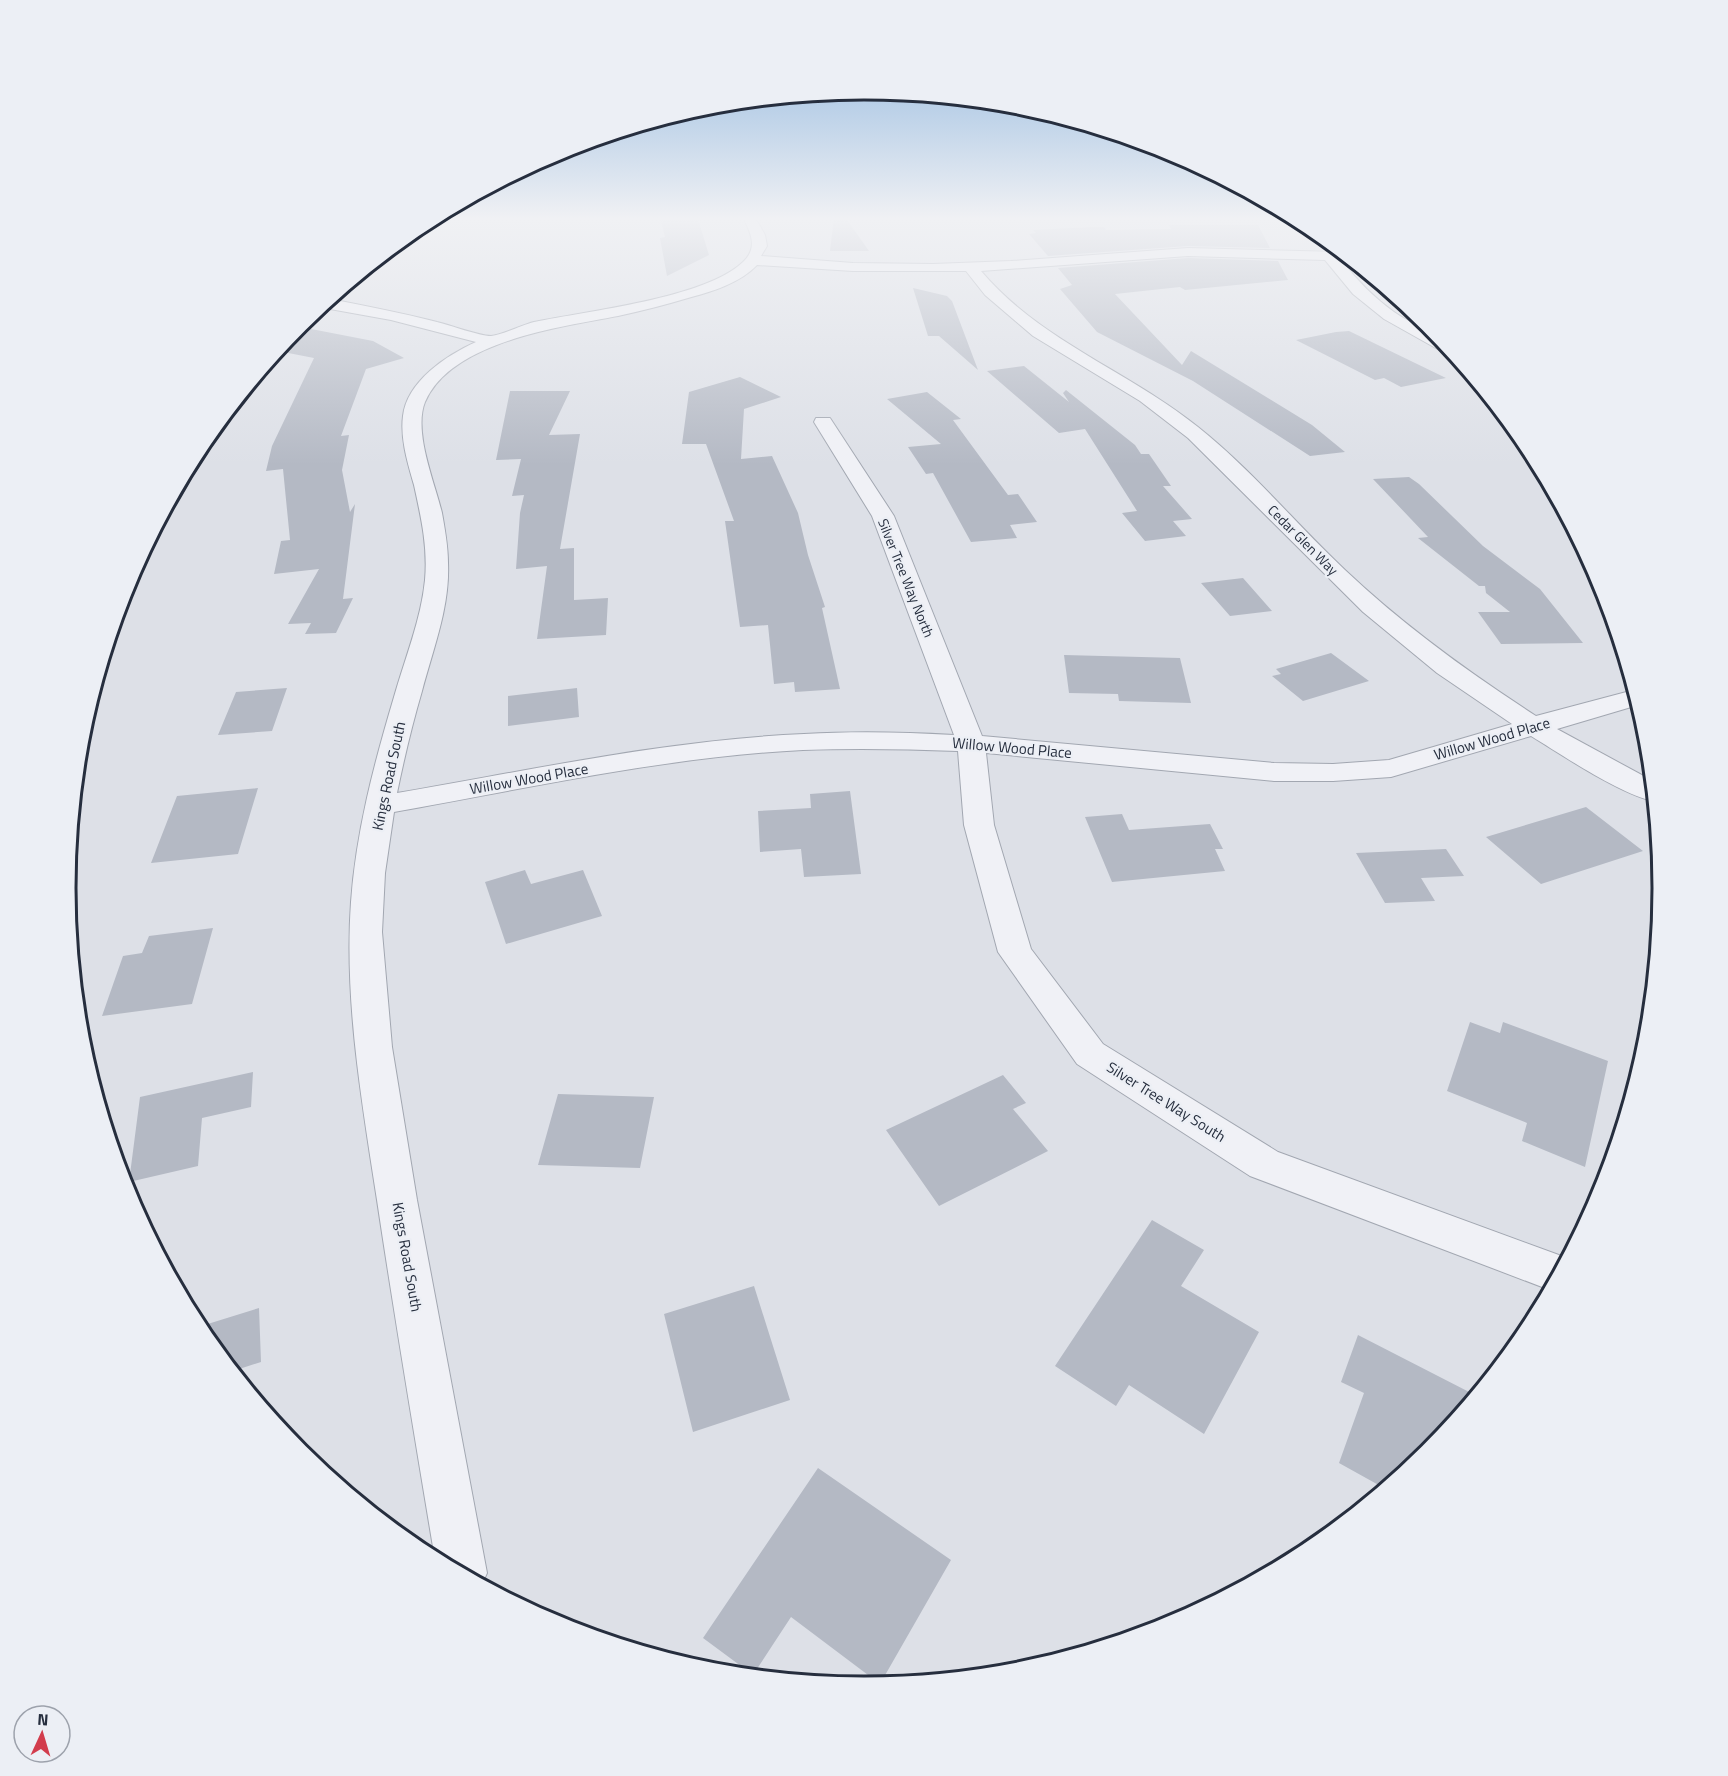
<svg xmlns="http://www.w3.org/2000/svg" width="1728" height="1776" viewBox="0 0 1728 1776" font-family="'Titillium Web',sans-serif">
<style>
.building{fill:#b4b9c4}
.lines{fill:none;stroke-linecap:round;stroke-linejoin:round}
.minor-casing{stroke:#a2a7b1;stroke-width:2}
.minor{fill:#f0f1f6;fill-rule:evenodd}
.labels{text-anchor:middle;stroke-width:4.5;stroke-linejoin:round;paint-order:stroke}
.far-street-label{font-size:14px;fill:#262e3e;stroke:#eceff5}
.street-label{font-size:15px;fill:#262e3e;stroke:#eceff5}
.rim{fill:none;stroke:#262e3e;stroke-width:3}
</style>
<rect width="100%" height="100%" fill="#dde0e7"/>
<path class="building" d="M660,217L698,219L709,255L667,276L660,238L665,237Z
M834,217H845L869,251H830Z
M1169,225H1258L1270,248L1188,246L1048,256L1029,234L1036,233L1033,230L1092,227H1104L1106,230L1171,229Z
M1188,258L1278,261L1288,280L1185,290L1180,287L1115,294L1182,365L1191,351L1312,425L1345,452L1310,456L1193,381L1097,332L1060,289L1072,285L1058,268Z
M913,288L947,296L952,301L978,370L939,336H928Z
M306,328L373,341L404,358L366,369L341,436L349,435L342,470L350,512L355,504L343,599L353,598L336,633L305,634L311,623L288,624L319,569L274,574L281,541L290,540L283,469L266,471L272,446L314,358L278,351L290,335Z
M1349,331L1446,378L1401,387L1384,378L1375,380L1296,340L1336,332Z
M1024,366L1069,402L1063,393L1066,390L1135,445L1141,454H1149L1171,486H1163L1192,519L1173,521L1186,536L1145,541L1122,513L1137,511L1085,429L1059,433L987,371Z
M740,377L781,397L744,409L741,459L772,456L798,513L808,555L825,607L822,608L840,689L795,692L794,682L774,684L768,625L740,627L725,521H734L706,444H682L689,392Z
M510,391H570L549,435L580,434L560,549L574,548V600L608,598L606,635L537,639L547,566L516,569L520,513L524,495L512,496L521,459L496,460Z
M927,392L961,419L953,420L1008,495L1018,494L1037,522L1010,525L1017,538L971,542L933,473L926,474L908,447L941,444L887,399Z
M1409,477L1419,484L1483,546L1540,589L1583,643L1501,644L1478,612H1510L1486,593L1485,586H1479L1418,538L1428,537L1373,479Z
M1243,578L1272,611L1230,616L1201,583Z
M1331,653L1369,681L1303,701L1272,676L1281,674L1276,669Z
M1064,655L1180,658L1191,703L1119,701L1118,694L1069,693Z
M287,688L272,731L218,735L236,692Z
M577,688L579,717L508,726V696Z
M258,788L238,854L151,863L177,796Z
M850,791L861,874L804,877L801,849L760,852L758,811L811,808L810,794Z
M1586,807L1643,851L1541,884L1486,837Z
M1122,814L1129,830L1210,824L1223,849H1215L1225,871L1112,882L1085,817Z
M1446,849L1464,876L1421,878L1435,901L1385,903L1356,853Z
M525,870L531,884L583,870L602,916L506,944L485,882Z
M213,928L192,1004L102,1016L123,956L142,953L149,936Z
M1470,1022L1500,1033L1503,1022L1608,1061L1585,1167L1522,1141L1527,1123L1447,1091Z
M253,1072L251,1107L202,1118L198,1166L129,1182L140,1097Z
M1003,1075L1026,1103L1013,1109L1048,1151L939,1206L886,1130Z
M558,1094L654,1097L640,1168L538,1165Z
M1152,1220L1204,1250L1181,1286L1259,1332L1204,1434L1129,1385L1116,1406L1055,1366Z
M754,1286L790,1400L693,1432L664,1314Z
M259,1308L261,1362L233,1371L198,1327Z
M1358,1335L1475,1395L1428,1453L1384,1488L1339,1463L1364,1393L1341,1382Z
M818,1468L951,1560L880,1684L791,1617L753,1675L703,1638Z"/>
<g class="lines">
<g class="minor-casing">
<path id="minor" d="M743,217H755L765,235L767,246L761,256L853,263L933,264L1011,261L1188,248L1340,252L1350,259L1341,260C1357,280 1373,297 1394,312C1417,328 1431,328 1451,351H1441L1384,319L1353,294L1325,260L1188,256L981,271C1039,340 1128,371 1198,427C1251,469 1295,523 1345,570C1403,625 1468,672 1536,716L1634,690L1638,705L1557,729L1651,780L1653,801C1620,794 1562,755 1531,736L1391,777L1333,781H1274L986,753L994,825L1031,949L1103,1044L1278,1152L1567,1258L1550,1290L1250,1176L1077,1064L998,952L964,825L958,751C906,749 855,748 803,750C665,757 529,788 394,812L385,873L382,932L392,1047L417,1200L487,1573L482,1584L435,1559C415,1439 395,1320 377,1200C362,1103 344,1001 351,902C356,832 374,764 394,697C405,658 421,620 425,580C428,547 421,517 414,485C408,464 400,439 403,416C407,381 447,355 476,342L391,320L330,309L323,305L330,299C366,306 402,313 437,322C450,325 479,336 491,336C502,335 522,325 534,322C587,311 706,298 743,262C759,247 750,232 743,217ZM757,265L853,271H966L985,295L1033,336L1140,401L1188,438L1363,612L1437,673L1512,724L1389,760L1333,764L1274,763L982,736L894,516L830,418H816L814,422L872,516L954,735C904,732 854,731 804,734C667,740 532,770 397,793C404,759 412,725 422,691C433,649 450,607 448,563C448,546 445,530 442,513C435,483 413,432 425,402C451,341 561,327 618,316C641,311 665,305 688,298C711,292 740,283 757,265Z"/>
</g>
<use href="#minor" class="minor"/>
</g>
<linearGradient id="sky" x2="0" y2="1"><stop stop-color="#87b1dc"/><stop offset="0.47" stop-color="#f0f1f4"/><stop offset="1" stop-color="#f0f1f4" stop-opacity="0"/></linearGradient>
<rect width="1728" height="465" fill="url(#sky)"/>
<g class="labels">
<g class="far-street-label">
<text transform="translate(1303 540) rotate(45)" y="5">Cedar Glen Way</text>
<text transform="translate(906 578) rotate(68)" y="5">Silver Tree Way North</text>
</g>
<g class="street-label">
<text transform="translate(1492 739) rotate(-16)" y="5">Willow Wood Place</text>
<text transform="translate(1012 748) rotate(5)" y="5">Willow Wood Place</text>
<text transform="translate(389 776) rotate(-78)" y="5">Kings Road South</text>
<text transform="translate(529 779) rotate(-10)" y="5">Willow Wood Place</text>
<text transform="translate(1166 1102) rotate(32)" y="5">Silver Tree Way South</text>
<text transform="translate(407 1257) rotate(80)" y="5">Kings Road South</text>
</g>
</g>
<path d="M0 0H1728V1776H0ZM76 888a788 788 0 1 1 1576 0a788 788 0 1 1-1576 0Z" fill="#eceff5" fill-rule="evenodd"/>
<path class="rim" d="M76 888a788 788 0 1 1 1576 0a788 788 0 1 1-1576 0Z"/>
<g transform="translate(42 1734) rotate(4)"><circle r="28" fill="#eceff5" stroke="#9da2ac" stroke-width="1.5"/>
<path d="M0-4.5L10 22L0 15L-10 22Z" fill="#d23c4c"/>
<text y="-9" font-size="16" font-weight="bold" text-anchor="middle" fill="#262e3e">N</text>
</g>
</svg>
